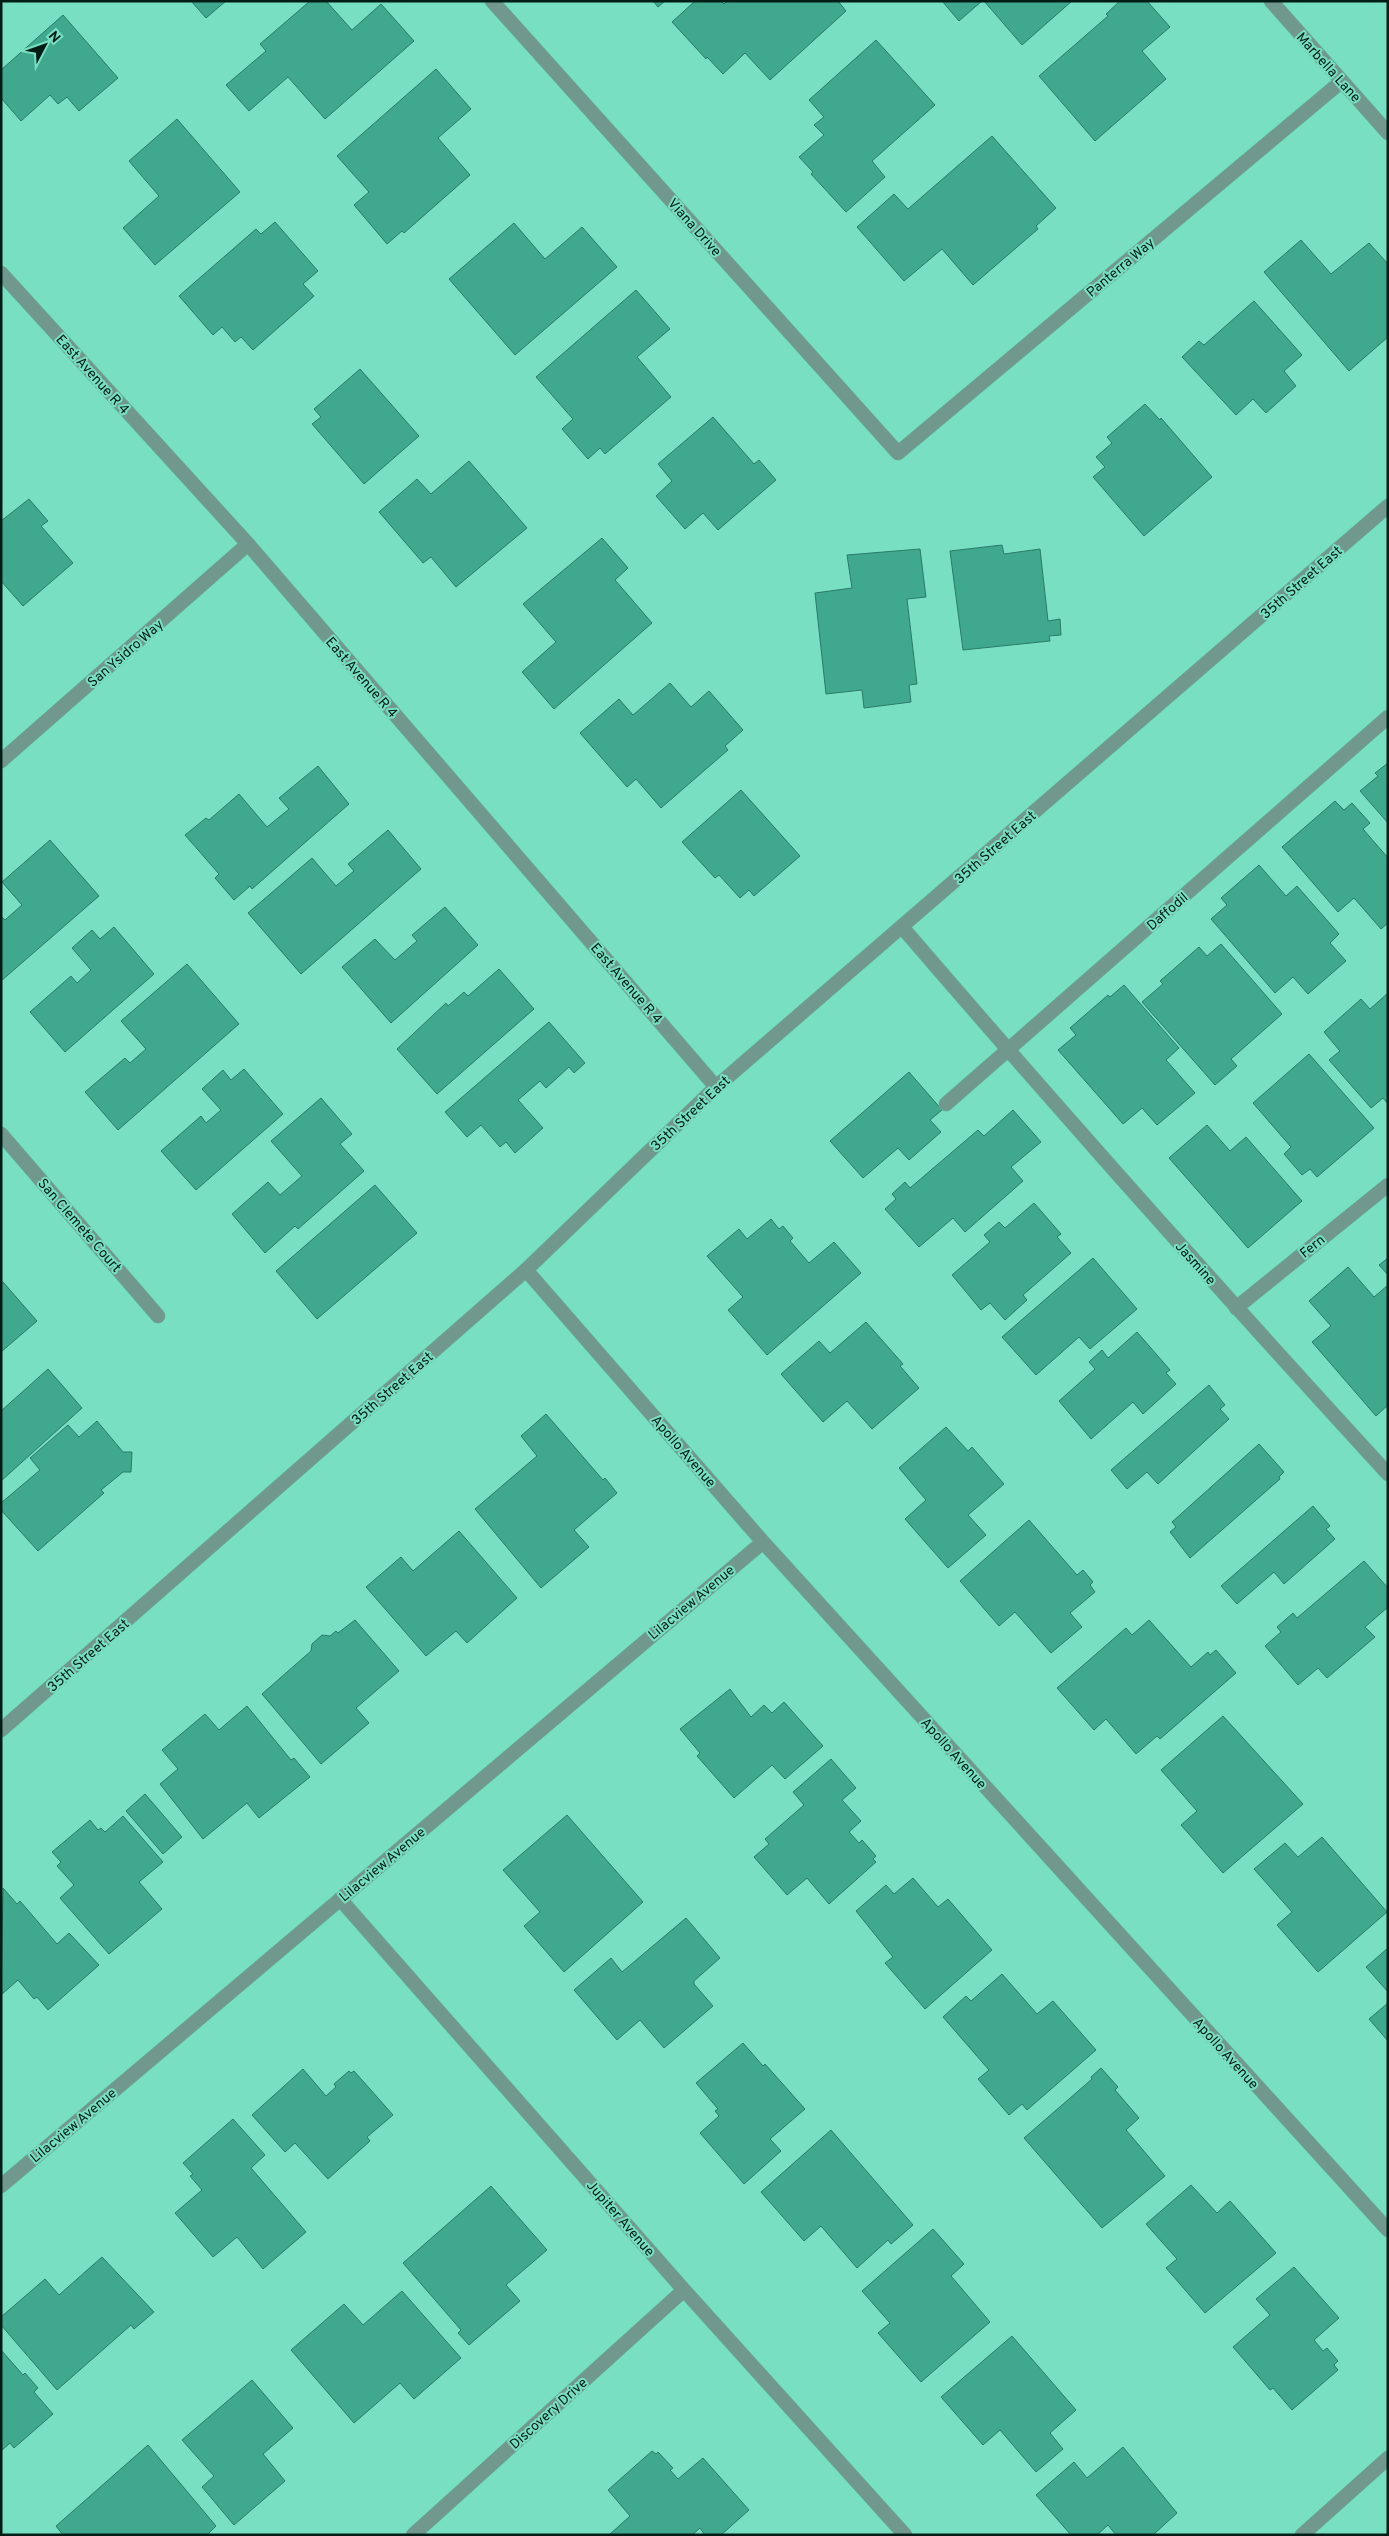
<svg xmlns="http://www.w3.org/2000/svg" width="1389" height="2536" viewBox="0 0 1389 2536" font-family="Overpass,sans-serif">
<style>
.building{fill:#3fa88d;stroke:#2a7b67}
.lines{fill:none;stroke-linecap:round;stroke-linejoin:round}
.service-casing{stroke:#63bca4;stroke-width:15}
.minor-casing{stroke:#63bca4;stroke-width:15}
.tertiary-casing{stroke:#63bca4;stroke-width:15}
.service{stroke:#71988c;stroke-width:14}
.minor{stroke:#71988c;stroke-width:14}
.tertiary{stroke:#71988c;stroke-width:14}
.labels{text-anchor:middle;stroke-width:4;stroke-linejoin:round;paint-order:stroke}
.street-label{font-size:14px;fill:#001d16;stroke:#79dfc3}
</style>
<rect width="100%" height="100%" fill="#79dfc3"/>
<path class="building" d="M191,1H226L206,18Z
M310,1H326L352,30L381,4L414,41L325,119L288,77L249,111L226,85L266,51L260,44Z
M653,1H665L658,7Z
M695,1H721L724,4L727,1H838L846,11L770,80L745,53L723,74L707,57L706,59L672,22Z
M942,1H982L959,21Z
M984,1H1072L1022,45Z
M1120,1H1147L1170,27L1142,51L1166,79L1095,141L1039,76L1108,16L1106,14Z
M63,15L118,78L79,111L67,97L58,104L50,95L21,121L1,98V70Z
M876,40L935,105L872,161L885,177L846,212L811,174L813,172L799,157L824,135L814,125L824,117L809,100Z
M436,69L471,109L438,138L470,175L404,233L402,231L387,244L354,205L369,192L337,156Z
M177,119L240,192L155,265L123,228L159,196L129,161Z
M992,136L1056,208L1036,226L1038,229L973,285L942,249L904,281L857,227L894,194L908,209Z
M275,222L318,271L303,284L314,296L253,350L241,337L235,342L222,327L213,335L179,296L256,229L261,234Z
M514,223L545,259L582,227L617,267L515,355L449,279Z
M1301,240L1331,274L1369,243L1388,264V337L1349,371L1264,272Z
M636,290L670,329L637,357L671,397L605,454L600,448L588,459L562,429L573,419L536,377Z
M1254,301L1302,355L1284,371L1296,386L1266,413L1253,399L1236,415L1182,357L1199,341L1204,345Z
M360,369L419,436L364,484L312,424L321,417L314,409Z
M1145,404L1160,420L1161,418L1212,477L1144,536L1093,477L1105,467L1096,457L1112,443L1107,437Z
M713,417L754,464L759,460L776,480L718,530L703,513L685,529L656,496L672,481L658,464Z
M469,461L527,528L456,587L431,557L423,563L379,512L417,479L431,494Z
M29,499L48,521L41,526L73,563L23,606L1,581V521Z
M602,538L628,568L615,580L652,623L554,709L522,672L556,642L523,604Z
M1002,545L1004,554L1040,549L1048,621L1060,619L1061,635L1049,636L1050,641L963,650L950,551Z
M920,549L926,597L907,599L917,684L909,685L911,702L864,708L862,690L826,694L815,593L852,588L847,555Z
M670,683L691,707L709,691L743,730L725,746L728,750L661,808L636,779L627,787L580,733L619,699L633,715Z
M1388,763V823L1360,791L1378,776L1375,773Z
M318,766L349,804L252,889L250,886L234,900L215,878L219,874L185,835L206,818L209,820L239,794L267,827L289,809L279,798Z
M741,790L800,856L754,896L749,890L740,898L719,875L715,878L682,842Z
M1335,801L1344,810L1352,803L1370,823L1363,829L1388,858V923L1381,929L1354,898L1338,912L1282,847Z
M388,830L421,869L301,974L248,913L312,858L336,886L354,871L348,864Z
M50,840L99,896L1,981V916L5,920L22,905L2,882Z
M1259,865L1286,896L1297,886L1339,934L1330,943L1346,961L1308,994L1293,977L1275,993L1211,919L1227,905L1221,898Z
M445,907L478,945L391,1023L342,967L375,939L395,960L417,941L412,935Z
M114,927L154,974L65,1052L30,1012L71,976L77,983L91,970L72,948L92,930L100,939Z
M1221,944L1282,1014L1231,1059L1237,1066L1215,1085L1142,1002L1163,984L1160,981L1199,947L1207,956Z
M187,964L239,1024L118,1130L85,1092L125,1058L130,1063L146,1049L121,1021Z
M499,969L534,1009L437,1094L397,1049L446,1003L448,1006L464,992L468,996Z
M1124,985L1179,1048L1166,1060L1195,1093L1157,1125L1142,1108L1123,1124L1058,1050L1076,1035L1070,1028L1108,995L1110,997Z
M1388,993V1104L1383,1098L1371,1108L1329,1060L1340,1051L1324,1032L1361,999L1370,1009Z
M549,1022L585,1063L574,1073L569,1067L546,1088L540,1081L518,1100L543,1128L515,1153L506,1142L500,1147L481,1125L467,1137L445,1112Z
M1309,1054L1374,1128L1317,1177L1310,1169L1302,1175L1284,1154L1291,1147L1253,1103Z
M244,1069L283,1114L196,1190L161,1151L201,1116L206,1123L221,1110L202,1089L223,1070L231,1080Z
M909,1072L942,1110L930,1120L941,1132L909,1160L898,1148L863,1178L830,1141Z
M321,1098L352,1134L340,1144L364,1171L298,1229L295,1226L265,1253L232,1214L268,1182L280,1195L302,1176L271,1141Z
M1013,1110L1041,1142L1011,1167L1023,1181L965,1232L953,1218L919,1247L885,1209L896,1199L892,1194L905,1182L910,1188L978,1130L984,1136Z
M1207,1125L1230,1151L1246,1137L1302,1201L1248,1248L1169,1158Z
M375,1185L417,1233L317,1319L276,1271Z
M1034,1203L1061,1234L1057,1237L1071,1253L1023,1295L1027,1300L1005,1320L990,1303L981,1310L952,1275L990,1242L984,1235L999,1222L1005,1228Z
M771,1219L779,1229L783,1226L793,1238L790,1241L809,1263L834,1242L861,1273L767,1355L728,1310L743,1297L707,1256L739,1229L747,1239Z
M1093,1258L1137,1309L1090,1349L1079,1337L1036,1375L1002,1337Z
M1388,1258V1275L1379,1265Z
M1348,1267L1374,1297L1388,1285V1405L1376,1416L1312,1342L1331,1326L1309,1301Z
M3,1282L37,1321L1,1352V1283Z
M866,1322L903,1364L900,1366L919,1388L872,1429L847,1401L823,1422L781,1374L819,1341L830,1353Z
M1137,1332L1170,1370L1166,1373L1176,1384L1143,1414L1133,1402L1091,1439L1059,1401L1095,1369L1089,1362L1102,1350L1108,1358Z
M48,1369L82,1408L1,1481V1411Z
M1209,1385L1225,1405L1220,1409L1229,1419L1158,1484L1147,1472L1127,1489L1111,1470Z
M546,1414L603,1480L605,1478L617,1493L574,1530L589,1547L541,1588L475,1509L537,1456L521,1436Z
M97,1421L123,1452H132L131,1472H123L101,1490L104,1493L38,1551L1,1510V1503L40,1470L30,1458L68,1425L79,1437Z
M946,1427L968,1451L972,1447L1004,1484L968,1515L986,1535L948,1568L905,1519L926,1500L899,1468Z
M1259,1444L1284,1472L1279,1477L1280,1479L1190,1558L1170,1532L1176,1527L1172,1522Z
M1313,1506L1330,1526L1326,1529L1335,1539L1284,1584L1274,1572L1237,1604L1221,1586Z
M1029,1520L1077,1575L1083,1570L1093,1582L1090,1585L1095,1592L1070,1613L1082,1627L1051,1653L1015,1612L999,1626L960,1581Z
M459,1531L517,1598L467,1643L456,1631L426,1656L366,1587L401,1557L413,1571Z
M1364,1561L1388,1588V1607L1365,1627L1375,1637L1327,1678L1318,1668L1298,1685L1265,1646L1281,1632L1277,1627L1293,1613L1297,1618Z
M355,1620L399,1671L356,1708L369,1723L321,1764L262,1694L311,1651L312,1644L322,1635L330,1636L336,1631L338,1633Z
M1149,1620L1191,1667L1208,1652L1210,1655L1216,1650L1236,1673L1160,1739L1157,1736L1136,1754L1106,1719L1094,1730L1057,1688L1126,1628L1132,1635Z
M730,1689L751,1717L764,1705L772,1713L784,1702L823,1746L785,1779L772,1765L734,1798L697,1756L700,1753L680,1729Z
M247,1706L291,1760L294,1758L310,1777L259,1818L247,1803L203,1839L160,1784L178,1769L162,1750L205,1714L219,1730Z
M1223,1716L1303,1804L1223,1873L1181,1825L1197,1811L1161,1770Z
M831,1759L856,1788L842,1800L861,1821L849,1832L859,1843L862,1840L876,1856L873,1859L876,1862L829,1904L807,1878L787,1895L754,1857L769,1844L765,1839L804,1805L793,1792Z
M145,1794L182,1837L163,1854L126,1811Z
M567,1815L643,1902L564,1972L524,1926L540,1912L503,1870Z
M123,1816L163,1862L139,1882L162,1909L109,1954L60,1898L74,1885L57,1866L61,1862L52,1852L90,1820L98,1830L101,1828L105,1832Z
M1322,1837L1387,1912L1318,1972L1277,1925L1292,1912L1254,1869L1285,1843L1298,1857Z
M913,1878L938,1907L948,1899L992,1950L925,2009L885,1963L893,1957L856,1911L886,1885L894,1894Z
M3,1888L17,1904L20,1901L57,1944L69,1933L99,1965L48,2010L37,1997L34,1999L18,1980L1,1995Z
M686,1918L720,1958L694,1981V1984L713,2006L664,2048L640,2020L617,2040L574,1990L611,1958L622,1972Z
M1388,1948V1992L1366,1967Z
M1002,1974L1037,2014L1053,2001L1096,2050L1027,2110L1022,2104L1009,2115L978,2079L989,2070L943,2017L966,1996L971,2001Z
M1388,2003V2041L1369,2019Z
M743,2043L763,2066L765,2064L805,2109L770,2139L781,2151L744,2184L700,2133L719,2116L715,2111L718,2109L696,2083Z
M1101,2068L1118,2087L1115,2090L1139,2118L1126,2130L1165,2176L1102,2228L1024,2138L1092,2079L1091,2077Z
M303,2069L326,2096L336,2087L334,2084L349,2071L351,2073L354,2071L393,2115L367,2137L370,2141L328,2179L295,2143L285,2152L252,2115Z
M233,2119L265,2155L251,2168L306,2232L263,2269L237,2237L213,2257L175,2213L202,2190L190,2176L193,2174L183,2163Z
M831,2130L913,2225L891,2244L888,2240L857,2268L821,2226L804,2241L761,2192Z
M1191,2185L1217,2213L1230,2201L1276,2253L1205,2313L1166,2268L1177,2259L1146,2224Z
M491,2186L547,2250L506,2285L520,2301L469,2345L458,2333L461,2330L403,2263Z
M933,2229L964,2264L951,2276L990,2322L921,2382L878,2333L890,2323L862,2291Z
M102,2257L154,2312L134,2329L131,2325L57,2390L1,2325V2317L45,2279L59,2295Z
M1294,2267L1339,2318L1314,2340L1323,2351L1327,2348L1338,2361L1334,2365L1338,2370L1292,2410L1273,2388L1270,2390L1233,2347L1270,2315L1256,2299Z
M402,2291L461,2358L414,2399L400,2383L354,2423L291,2350L344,2304L363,2325Z
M1012,2336L1076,2410L1050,2433L1063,2449L1036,2472L1000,2430L983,2445L941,2397Z
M1,2350L23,2375L25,2373L38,2388L34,2392L53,2414L14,2448L10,2443L1,2451Z
M252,2380L293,2428L263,2454L285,2481L234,2525L202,2487L214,2476L182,2440Z
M148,2445L216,2526L207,2535H63L56,2526Z
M1123,2447L1177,2513L1153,2535H1116L1108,2525L1097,2535H1071L1036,2495L1074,2462L1087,2478Z
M652,2451L656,2454L658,2452L673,2468L670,2470L678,2479L703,2458L749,2510L721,2535H705L700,2528L692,2535H609L630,2516L608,2490Z"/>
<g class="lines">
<g class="service-casing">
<path id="service" d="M902,927C1061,1112 1223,1294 1388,1474
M946,1104L1388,717
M1236,1308L1388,1185"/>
</g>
<g class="minor-casing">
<path id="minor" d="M492,1L898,453L1342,81
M1271,1L1388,133
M1,273L248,544L716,1087
M1,761L248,544
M1,1134L158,1316
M526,1270L763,1542L1388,2230
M340,1899L684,2290L905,2535
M1,2186L763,1542
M413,2535L684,2290
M1302,2535L1388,2458"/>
</g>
<g class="tertiary-casing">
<path id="tertiary" d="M1,1730L526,1270L716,1087L1388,506"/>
</g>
<use href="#service" class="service"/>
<use href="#minor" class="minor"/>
<use href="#tertiary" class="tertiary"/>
</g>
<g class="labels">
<g class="street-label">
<text transform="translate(1329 67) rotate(48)" y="5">Marbella Lane</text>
<text transform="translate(695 227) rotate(48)" y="5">Viana Drive</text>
<text transform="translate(1120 267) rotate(-40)" y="5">Panterra Way</text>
<text transform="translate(93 374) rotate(48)" y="5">East Avenue R 4</text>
<text transform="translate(1301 582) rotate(-41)" y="5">35th Street East</text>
<text transform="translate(125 653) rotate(-41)" y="5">San Ysidro Way</text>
<text transform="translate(362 677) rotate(49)" y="5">East Avenue R 4</text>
<text transform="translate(995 847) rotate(-41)" y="5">35th Street East</text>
<text transform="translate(1167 911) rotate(-41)" y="5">Daffodil</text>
<text transform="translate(627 983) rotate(49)" y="5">East Avenue R 4</text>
<text transform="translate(690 1113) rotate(-43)" y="5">35th Street East</text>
<text transform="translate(80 1225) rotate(49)" y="5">San Clemete Court</text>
<text transform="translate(1312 1246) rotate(-39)" y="5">Fern</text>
<text transform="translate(1196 1263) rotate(48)" y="5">Jasmine</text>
<text transform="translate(392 1388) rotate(-41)" y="5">35th Street East</text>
<text transform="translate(684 1451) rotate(49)" y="5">Apollo Avenue</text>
<text transform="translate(691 1602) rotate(-40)" y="5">Lilacview Avenue</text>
<text transform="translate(88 1655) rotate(-41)" y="5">35th Street East</text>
<text transform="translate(954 1753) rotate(48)" y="5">Apollo Avenue</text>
<text transform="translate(382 1864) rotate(-40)" y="5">Lilacview Avenue</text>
<text transform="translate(1226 2053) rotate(48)" y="5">Apollo Avenue</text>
<text transform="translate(73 2125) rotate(-40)" y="5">Lilacview Avenue</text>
<text transform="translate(621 2218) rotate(49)" y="5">Jupiter Avenue</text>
<text transform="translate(548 2413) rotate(-42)" y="5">Discovery Drive</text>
</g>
</g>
<rect width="1389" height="2536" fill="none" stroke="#001d16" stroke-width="5"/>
<g transform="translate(45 45) rotate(49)" stroke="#79dfc3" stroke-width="4" paint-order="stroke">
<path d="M0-4L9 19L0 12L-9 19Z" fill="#001d16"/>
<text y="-8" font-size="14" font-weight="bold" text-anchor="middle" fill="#001d16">N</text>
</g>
</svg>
